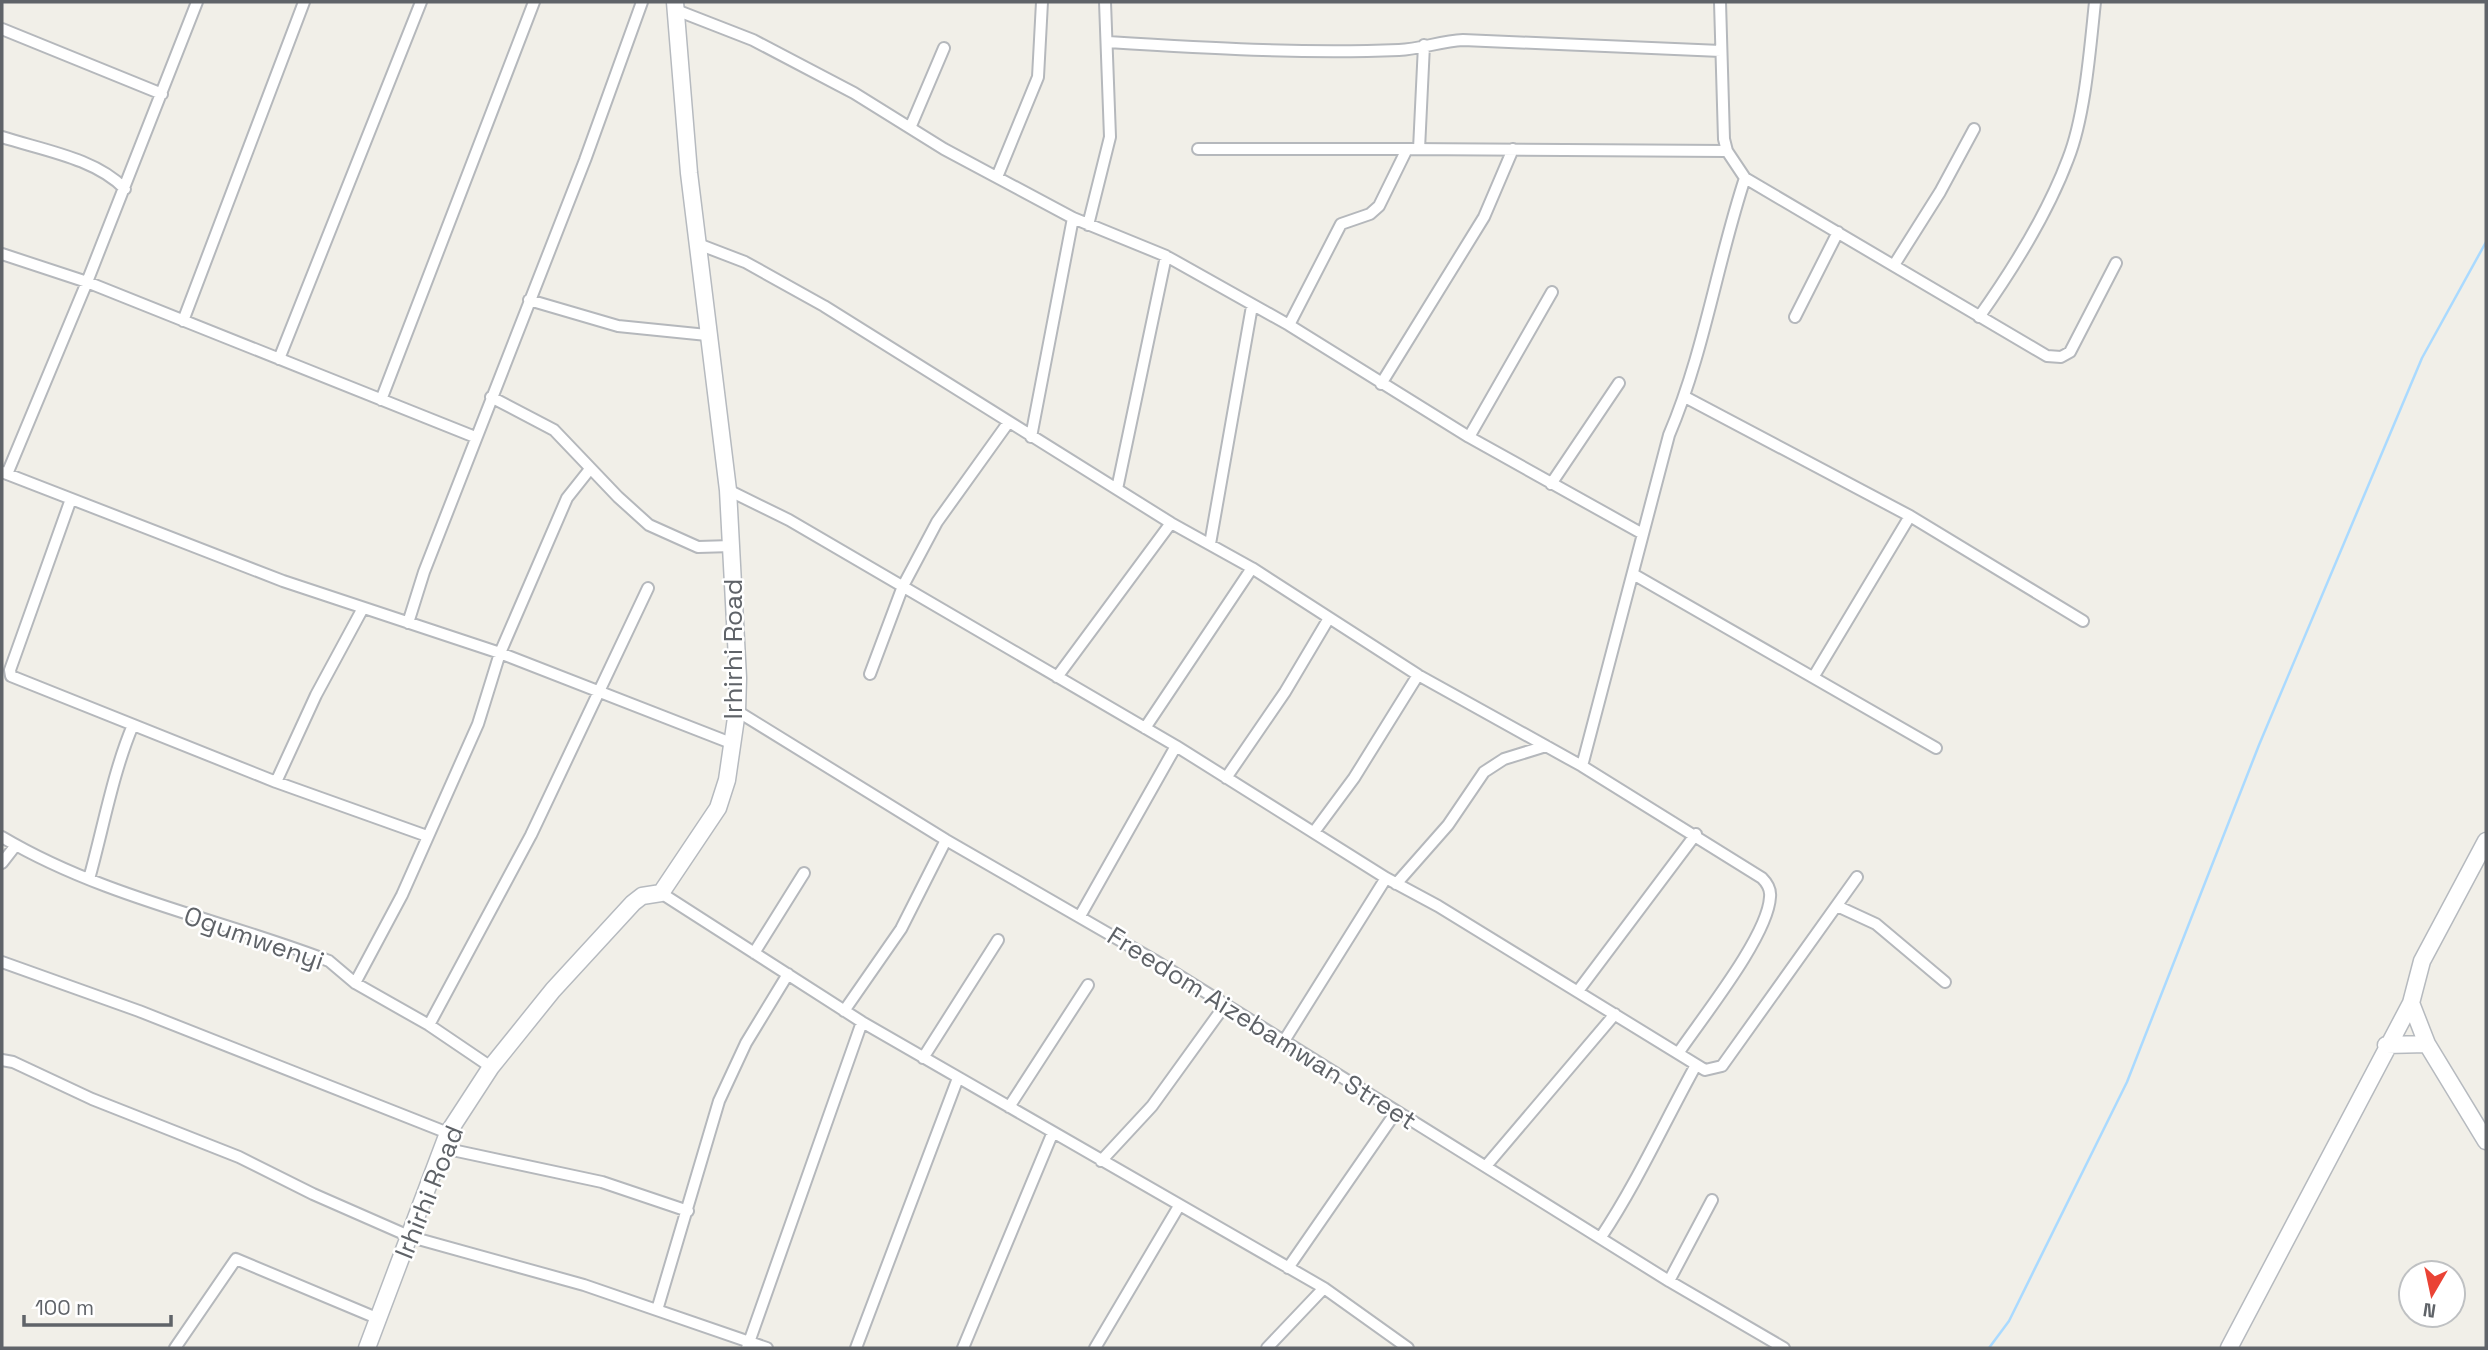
<svg xmlns="http://www.w3.org/2000/svg" width="2488" height="1350" viewBox="0 0 2488 1350" font-family="'Space Grotesk',sans-serif">
<style>
.lines{fill:none;stroke-linecap:round;stroke-linejoin:round}
.stream{stroke:#aadaff;stroke-width:2.5}
.street-casing{stroke:#b5b8bc;stroke-width:14}
.secondary-casing{stroke:#b6babf;stroke-width:19}
.street{stroke:#fff;stroke-width:10}
.secondary{stroke:#fff;stroke-width:16}
.labels{text-anchor:middle;stroke-width:5;stroke-linejoin:round;paint-order:stroke}
.street-label{font-size:26px;fill:#5f6368;stroke:#fff}
</style>
<rect width="100%" height="100%" fill="#f1efe8"/>
<g class="lines">
<path class="stream" d="M1989,1348L2009,1321L2127,1082L2259,745L2422,358L2486,242"/>
<g class="street-casing">
<path id="street" d="M676,10L753,40L854,93L944,149L1073,218L1166,256L1289,325L1469,437L1641,533
M2,29L162,94
M1108,42C1205,48 1302,54 1399,50C1421,49 1441,41 1463,40L1721,51
M910,128L944,48
M2,137C42,150 95,158 125,189
M1198,149H1407
M1419,149L1424,45
M997,177L1038,77L1042,2
M1745,178L2047,356L2061,357L2070,352L2116,263
M1088,225L1110,137L1105,2
M698,244L745,262L824,306L1171,523L1252,568L1418,675L1582,766L1762,878C1767,883 1771,889 1770,897C1768,936 1702,1018 1679,1052
M2,254L87,282L475,437
M1894,265L1940,192L1974,129
M529,300L618,326L707,335
M1795,317L1838,232
M1979,317C2013,269 2047,215 2068,159C2085,116 2090,49 2095,2
M183,321L304,2
M1289,325L1341,224L1370,214L1379,206L1407,149L1727,151
M279,359L421,2
M1381,384L1484,217L1513,149
M491,397L554,430L618,497L649,525L698,547L732,546
M1685,397L1910,516L2083,621
M381,400L534,2
M1031,437L1073,218
M1469,437L1552,292
M2,472L283,581L500,653L731,743
M7,474L87,282L197,2
M1551,484L1619,383
M1117,489L1166,256
M728,490L789,520L1176,746L1386,878L1438,906L1705,1070L1722,1066L1857,877
M71,499L10,670L11,676L276,782L427,836
M1210,544L1252,306
M1633,574L1936,748
M408,623L424,572L585,160L642,2
M870,674L903,586L937,522L1008,423
M1814,676L1910,516
M1057,677L1171,523
M737,711L946,840L1154,960L1669,1281L1784,1348
M1145,728L1252,568
M1582,766L1669,435C1704,353 1717,263 1745,178L1727,151L1724,139L1720,2
M1226,778L1285,692L1329,618
M276,782L316,695L363,608
M1314,832L1354,778L1418,675
M2,837C103,897 220,919 329,961L355,983L429,1025L491,1067
M2,863L16,845
M89,879C103,829 113,772 133,725
M1396,884L1448,825L1484,772L1504,759L1546,746
M661,893L862,1022L1324,1288L1408,1348
M1837,906L1876,924L1945,982
M1080,916L1176,746
M754,953L804,873
M2,962L139,1011L448,1133
M355,983L402,895L478,724L500,653L567,498L590,469
M1578,991L1696,834
M844,1011L901,929L946,840
M429,1025L531,835L648,588
M1284,1041L1386,878
M923,1058L998,940
M2,1060L13,1062L92,1099L239,1157L313,1194L411,1237L584,1285L767,1348
M1009,1107L1088,985
M443,1148L602,1182L688,1211
M1101,1161L1152,1106L1225,1005
M1486,1166L1615,1014
M1601,1237C1637,1183 1664,1123 1696,1065
M1288,1268L1396,1112
M1669,1281L1712,1200
M657,1310L719,1101L746,1043L788,974
M175,1348L236,1259L379,1319
M747,1348L862,1022
M856,1348L958,1078
M963,1348L1053,1132
M1095,1348L1179,1206
M1267,1348L1324,1288"/>
</g>
<g class="secondary-casing">
<path id="secondary" d="M2411,1003L2427,1044L2486,1141
M2386,1045L2427,1044
M367,1348L448,1133L491,1067L553,990L633,903L642,896L661,893L718,808L727,780L737,711L738,678L728,490L689,173L675,2
M2229,1348L2411,1003L2422,961L2486,841"/>
</g>
<use href="#street" class="street"/>
<use href="#secondary" class="secondary"/>
</g>
<g class="labels">
<g class="street-label">
<text transform="translate(733 649) rotate(-90)" y="9">Irhirhi Road</text>
<text transform="translate(254 938) rotate(19)" y="9">Ogumwenyi</text>
<text transform="translate(1262 1028) rotate(32)" y="9">Freedom Aizebamwan Street</text>
<text transform="translate(429 1192) rotate(-68)" y="9">Irhirhi Road</text>
</g>
</g>
<rect width="2488" height="1350" fill="none" stroke="#5f6368" stroke-width="7"/>
<g transform="translate(2432 1294) rotate(189)"><circle r="33" fill="#ffffff" stroke="#bfc1c3" stroke-width="2"/>
<path d="M0-5L12 26L0 18L-12 26Z" fill="#ea4335"/>
<text y="-10" font-size="19" font-weight="bold" text-anchor="middle" fill="#5f6368">N</text>
</g>
<path d="M24 1315v10h147v-10" fill="none" stroke="#5f6368" stroke-width="3.5"/>
<text x="35" y="1315" font-size="21" fill="#5f6368" stroke="#ffffff" stroke-width="5" paint-order="stroke">100 m</text>
</svg>
